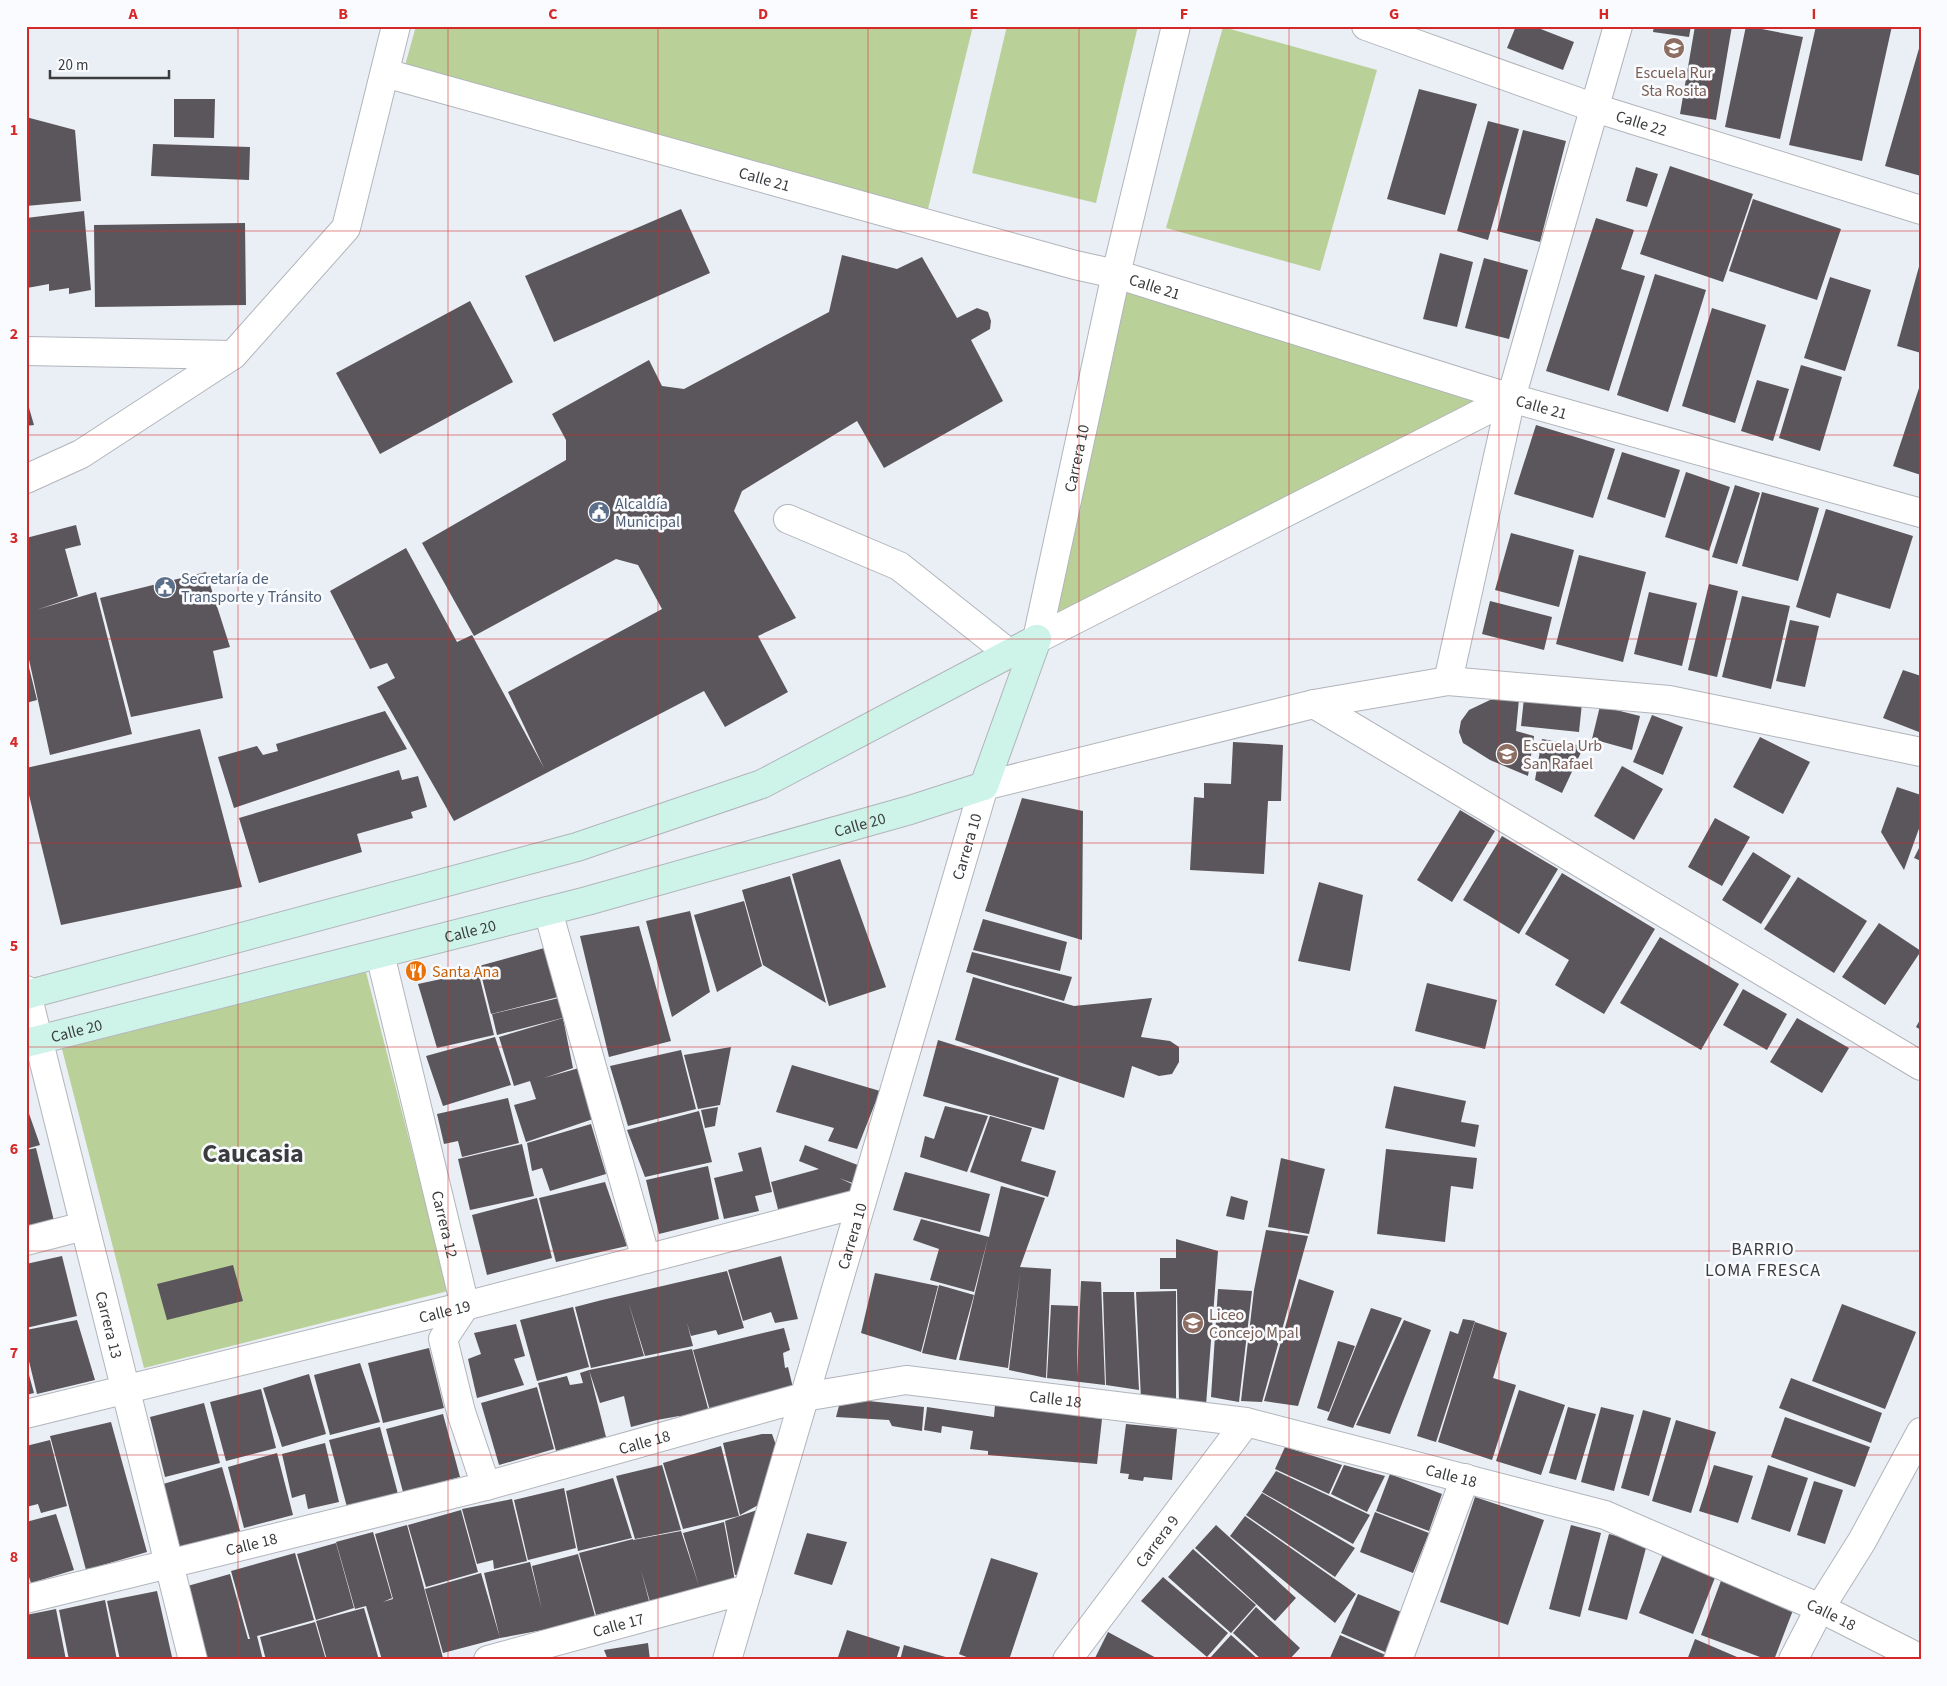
<svg xmlns="http://www.w3.org/2000/svg" width="1947" height="1686" viewBox="0 0 1947 1686" font-family="'Source Sans 3',sans-serif">
<style>
.green{fill:#bad099}
.building{fill:#5b565b}
.lines{fill:none;stroke-linecap:round;stroke-linejoin:round}
.street-casing{stroke:#b1b5bb;stroke-width:30}
.secondary-casing{stroke:#b1b5bb;stroke-width:30}
.street{stroke:#fff;stroke-width:28}
.secondary{stroke:#cef4e9;stroke-width:28}
.grid{fill:none;stroke:#d62828;stroke-width:1;stroke-opacity:0.55}
.labels{text-anchor:middle;stroke-width:5;stroke-linejoin:round;paint-order:stroke}
.education-label{font-size:16px;fill:#785e54;stroke:#f9fbfe;text-anchor:start}
.street-label{font-size:16px;fill:#3a3c3e;stroke:#f9fbfe}
.service-label{font-size:16px;fill:#4e5e75;stroke:#f9fbfe;text-anchor:start}
.food-label{font-size:16px;fill:#c56008;stroke:#f9fbfe;text-anchor:start}
.neighbourhood-label{font-size:18px;letter-spacing:1px;fill:#3a3c3e;stroke:#f9fbfe}
.town-label{font-size:26px;font-weight:bold;fill:#3a3c3e;stroke:#f9fbfe}
.neatline{fill:none;stroke:#d62828;stroke-width:2}
.grid-label{font-size:16px;text-anchor:middle;font-weight:bold;fill:#d62828}
</style>
<rect width="100%" height="100%" fill="#eaeef5"/>
<path class="green" d="M416,26H973L928,209L404,69Z
M1007,26H1138L1096,203L972,173Z
M1223,27L1377,70L1320,271L1166,228Z
M1124,289L1481,399L1053,620Z
M366,972L448,1291L144,1368L62,1049Z"/>
<path class="building" d="M1516,26H1533L1574,42L1563,70L1507,48Z
M1654,26H1691L1689,37L1653,32Z
M1695,26H1732L1716,120L1680,114Z
M1746,26L1803,37L1780,139L1725,127Z
M1816,26H1892L1862,161L1789,145Z
M1920,45H1921V176L1885,166Z
M1419,89L1477,104L1445,215L1387,199Z
M174,99H215L214,138L174,137Z
M26,117L75,130L81,201L26,206Z
M1488,121L1519,129L1488,240L1457,231Z
M1523,130L1566,141L1540,242L1497,231Z
M153,144L250,147L249,180L151,176Z
M1670,166L1753,194L1723,282L1640,254Z
M1636,167L1658,174L1647,207L1626,201Z
M1753,199L1841,229L1817,300L1729,271Z
M681,209L710,273L554,342L525,276Z
M84,211L91,290L69,294V288L49,291V284L27,288L26,218Z
M1596,218L1634,230L1621,269L1645,276L1609,391L1546,371Z
M245,223L246,305L95,307L94,225Z
M1440,253L1473,262L1457,327L1423,319Z
M842,255L897,269L922,257L957,318L977,308L988,312L991,321L990,329L971,340L1003,401L884,468L857,421L742,491L734,511L796,618L758,636L788,692L725,727L704,691L454,821L377,687L395,678L387,663L370,669L330,591L406,548L457,642L472,635L544,768L508,692L662,609L638,565L616,559L474,636L422,543L566,460V440L552,414L649,360L662,386L684,389L829,312Z
M1484,258L1528,270L1509,339L1465,328Z
M1920,263H1921V353L1897,346Z
M1655,274L1706,290L1668,412L1617,395Z
M1830,277L1871,290L1845,371L1804,358Z
M470,301L513,382L380,454L336,373Z
M1712,308L1766,325L1735,423L1682,406Z
M1801,365L1842,377L1820,451L1779,438Z
M1757,380L1789,389L1773,441L1741,431Z
M1920,385H1921V475L1893,466Z
M26,401H27L34,425L26,426Z
M1536,425L1615,449L1593,518L1514,494Z
M1622,452L1680,470L1665,518L1607,499Z
M1686,472L1730,487L1709,551L1665,537Z
M1735,485L1760,493L1737,564L1712,557Z
M1762,492L1819,508L1798,581L1742,566Z
M1826,509L1913,536L1890,609L1837,593L1830,618L1796,607Z
M76,525L81,545L65,549L78,596L36,610L96,592L132,734L50,755L26,646V538Z
M1511,533L1574,550L1559,607L1495,590Z
M1579,555L1646,572L1623,662L1556,644Z
M206,572L230,647L213,651L223,698L131,717L100,598Z
M1709,584L1738,591L1717,677L1688,670Z
M1649,592L1697,603L1682,666L1634,654Z
M1742,596L1790,606L1771,689L1722,677Z
M1490,601L1552,617L1544,650L1482,634Z
M1790,620L1819,626L1805,687L1776,681Z
M26,655L37,700L26,703Z
M1903,670L1921,676V728L1919,732L1883,718Z
M1524,698L1582,703L1579,732L1521,726Z
M1519,699L1516,731L1534,736L1528,776L1490,760L1463,743L1459,732L1461,721L1469,710L1490,700Z
M1600,706L1640,716L1632,750L1592,739Z
M385,711L407,749L234,808L218,757L257,746L263,755L278,751L276,744Z
M1652,715L1683,727L1663,775L1633,762Z
M200,729L242,887L61,925L26,783V768Z
M1760,737L1810,762L1783,814L1733,787Z
M1542,739L1584,746L1562,793L1535,780Z
M1233,742L1283,745L1281,801H1268L1264,874L1190,870L1194,797L1204,798V783L1231,784Z
M1622,766L1663,789L1634,840L1594,816Z
M399,770L402,780L418,776L427,807L411,812L413,818L357,834L362,852L259,883L239,818Z
M1897,787L1921,795V823L1904,870L1881,832Z
M1022,798L1083,811L1082,940L985,911Z
M1460,810L1495,831L1452,902L1417,880Z
M1715,818L1750,837L1722,886L1688,867Z
M1502,836L1558,869L1519,934L1463,900Z
M1921,844V861L1914,858Z
M1753,852L1791,876L1761,924L1722,900Z
M840,859L886,987L829,1006L792,874Z
M1562,873L1655,929L1604,1014L1555,985L1569,960L1525,934Z
M790,876L826,1003L763,965L742,890Z
M1798,877L1867,921L1834,973L1764,929Z
M1319,882L1363,895L1350,971L1298,961Z
M744,901L762,966L717,992L694,915Z
M690,911L710,992L672,1017L646,921Z
M983,919L1067,942L1060,971L973,950Z
M1879,923L1921,951L1885,1005L1842,977Z
M639,926L671,1041L609,1057L580,936Z
M1660,937L1739,984L1701,1050L1620,1003Z
M548,947L562,996L491,1014L479,966Z
M972,952L1072,977L1064,1001L966,972Z
M478,971L494,1035L437,1048L418,984Z
M973,977L1074,1006L1152,998L1141,1037L1170,1041L1179,1047V1062L1172,1074L1159,1076L1132,1066L1124,1098L955,1040Z
M1427,983L1497,1000L1485,1049L1415,1031Z
M1743,989L1787,1014L1767,1050L1723,1025Z
M563,997L570,1016L497,1035L492,1014Z
M563,1018L573,1068L544,1078L579,1068L593,1119L526,1142L514,1105L536,1099L530,1081L514,1086L499,1037Z
M1797,1018L1849,1048L1822,1093L1770,1062Z
M1921,1018V1030L1916,1027Z
M495,1037L511,1085L443,1106L426,1056Z
M938,1040L1059,1078L1044,1130L923,1096Z
M731,1047L720,1105L698,1109L684,1055Z
M681,1050L696,1109L628,1126L610,1066Z
M792,1065L880,1091L857,1149L828,1141L834,1128L776,1112Z
M1394,1086L1466,1101L1461,1122L1479,1125L1475,1147L1385,1128Z
M508,1098L519,1143L462,1157L458,1141L444,1144L437,1114Z
M26,1105L40,1145L26,1149Z
M945,1106L988,1116L967,1172L920,1157L925,1136L934,1139Z
M718,1107L715,1126L705,1128L701,1110Z
M699,1111L712,1162L645,1177L627,1130Z
M990,1116L1032,1128L1021,1161L1056,1171L1048,1197L970,1172Z
M591,1124L606,1174L550,1191L542,1168L532,1171L527,1143Z
M522,1144L534,1196L470,1210L458,1159Z
M805,1145L863,1167L855,1184L839,1178L852,1184L854,1198L779,1213L771,1182L819,1169L799,1161Z
M761,1147L772,1192L755,1196L759,1211L724,1219L714,1178L743,1171L738,1153Z
M36,1148L54,1221L26,1228V1150Z
M1386,1149L1477,1158L1473,1189L1451,1186L1445,1242L1377,1234Z
M1281,1158L1325,1169L1309,1234L1268,1227Z
M708,1166L719,1219L659,1234L646,1180Z
M905,1172L990,1194L980,1232L893,1210Z
M605,1182L627,1246L556,1262L539,1198Z
M1001,1186L1045,1198L1020,1267L1051,1269L1046,1378L1009,1370L1020,1274L1008,1368L959,1360L988,1238L974,1292L930,1280L939,1249L913,1240L921,1219L989,1237Z
M1231,1196L1248,1201L1244,1220L1226,1216Z
M537,1198L552,1258L487,1275L472,1215Z
M1266,1230L1308,1236L1262,1402L1241,1401L1254,1290Z
M1176,1239L1218,1251L1206,1405L1179,1403L1177,1289H1160V1258H1176Z
M62,1256L77,1316L26,1328V1264Z
M781,1256L798,1319L775,1323L771,1312L743,1321L728,1270Z
M233,1265L243,1301L167,1320L157,1284Z
M727,1271L744,1328L718,1335L716,1330L691,1336L687,1323L693,1346L645,1356L628,1301L644,1356L591,1368L575,1307L602,1300L607,1320L602,1300Z
M875,1273L938,1286L921,1352L861,1333Z
M1299,1279L1334,1291L1298,1406L1264,1401Z
M1081,1281L1101,1282L1105,1385L1047,1378L1051,1305L1078,1306L1077,1377Z
M939,1285L974,1295L956,1360L922,1353Z
M1218,1289L1252,1291L1239,1402L1211,1397Z
M1176,1291V1404L1141,1399L1136,1292Z
M1103,1292H1134L1139,1390L1106,1385Z
M1842,1304L1916,1332L1885,1409L1812,1381Z
M573,1307L589,1367L537,1381L520,1320Z
M1371,1308L1402,1318L1353,1428L1327,1420Z
M1463,1319L1475,1321L1436,1442L1417,1436L1450,1331L1458,1334Z
M77,1320L95,1380L37,1394L26,1349V1330Z
M1404,1320L1431,1330L1390,1434L1356,1425Z
M1475,1322L1507,1333L1493,1378L1516,1385L1492,1460L1438,1442Z
M516,1324L525,1356L514,1359L524,1385L477,1398L468,1359L481,1354L474,1333Z
M784,1328L790,1350L783,1353L785,1368L788,1367L794,1392L711,1414L693,1350Z
M1338,1341L1355,1346L1329,1412L1317,1408Z
M429,1348L444,1408L383,1423L368,1363Z
M692,1349L709,1412L685,1428L679,1416L657,1420L631,1427L624,1396L600,1403L589,1370Z
M360,1363L380,1422L330,1435L314,1375Z
M26,1364L34,1393L26,1395Z
M589,1370L606,1437L556,1451L538,1383L567,1376L570,1385L583,1383L580,1373Z
M309,1374L326,1434L282,1447L263,1388Z
M1791,1378L1882,1413L1871,1443L1779,1408Z
M537,1387L554,1449L499,1465L481,1403Z
M261,1389L276,1448L226,1461L210,1402Z
M1519,1390L1565,1405L1541,1475L1496,1461Z
M841,1398L924,1407L922,1431L892,1426L889,1420L836,1417Z
M204,1403L220,1463L165,1477L150,1417Z
M995,1405L1102,1419L1097,1464L988,1455V1451L970,1449L973,1431L942,1426L941,1433L924,1430L927,1407L994,1417Z
M1568,1407L1596,1414L1576,1480L1549,1473Z
M1601,1407L1634,1415L1614,1491L1581,1482Z
M1643,1410L1671,1418L1649,1496L1621,1488Z
M443,1414L460,1477L403,1492L386,1429Z
M1785,1417L1870,1447L1855,1487L1771,1457Z
M1676,1420L1716,1432L1691,1513L1652,1501Z
M111,1422L147,1552L86,1570L50,1436Z
M1126,1424L1177,1429L1172,1480L1144,1477L1143,1481L1128,1479L1129,1474L1120,1473Z
M380,1427L398,1494L347,1507L329,1440Z
M762,1434H772L776,1445L762,1503L740,1515L723,1443Z
M50,1440L67,1506L41,1513L38,1504L26,1507V1446Z
M325,1443L339,1502L308,1509L305,1494L292,1498L282,1454Z
M721,1446L739,1516L683,1529L663,1463Z
M1285,1447L1342,1465L1329,1494L1275,1469Z
M277,1453L293,1515L244,1528L228,1467Z
M662,1465L681,1530L635,1539L616,1476Z
M1344,1465L1385,1476L1367,1512L1331,1494Z
M1714,1465L1753,1476L1738,1523L1699,1511Z
M1768,1465L1808,1478L1790,1532L1751,1519Z
M222,1467L240,1531L180,1547L163,1484Z
M1276,1471L1370,1515L1353,1544L1262,1492Z
M1390,1474L1442,1494L1429,1531L1376,1511Z
M613,1478L632,1538L578,1551L566,1491Z
M1814,1481L1843,1490L1825,1544L1797,1535Z
M564,1488L576,1548L528,1560L514,1500Z
M1262,1493L1355,1548L1335,1577L1246,1515Z
M1475,1497L1544,1520L1508,1625L1440,1602Z
M512,1499L527,1561L494,1569L493,1560L477,1564L462,1509Z
M760,1509L740,1575H735L725,1521Z
M461,1510L478,1572L426,1587L408,1525Z
M1375,1512L1429,1533L1413,1573L1360,1552Z
M56,1514L74,1570L31,1583L26,1568V1522Z
M1245,1516L1356,1594L1335,1623L1230,1536Z
M724,1522L735,1581L650,1602L641,1570L649,1601L596,1615L579,1553L633,1539V1540L681,1531L699,1586L683,1533Z
M407,1525L443,1658L436,1660H382L366,1606L355,1609L336,1542L373,1532L392,1598L383,1602L393,1599L375,1534Z
M1216,1525L1296,1598L1275,1621L1195,1548Z
M1571,1525L1601,1533L1580,1617L1549,1609Z
M807,1533L847,1542L832,1585L794,1574Z
M1609,1534L1647,1544L1627,1620L1588,1610Z
M336,1543L354,1608L316,1620L297,1554Z
M1193,1549L1256,1605L1231,1633L1168,1577Z
M295,1553L314,1620L257,1636L263,1660H206L184,1587L230,1574L248,1639H250L231,1571Z
M578,1554L595,1616L548,1629L500,1638L484,1573L530,1562L542,1610L532,1566Z
M1663,1554L1716,1575L1693,1634L1639,1613Z
M991,1558L1038,1573L1009,1660H974L959,1654Z
M481,1573L500,1638L443,1653L425,1589Z
M1163,1577L1228,1633L1207,1657L1141,1601Z
M1722,1578L1795,1605L1774,1660H1768L1701,1635Z
M157,1591L172,1657L159,1660H120L107,1601Z
M1358,1594L1411,1616L1394,1656L1341,1633Z
M105,1600L117,1660H69L59,1610Z
M1256,1607L1300,1648L1289,1660H1262L1233,1633Z
M364,1608L379,1660H327L316,1621Z
M56,1609L66,1660H26V1615Z
M315,1622L326,1660H266L260,1637Z
M847,1630L900,1647L896,1660H837Z
M1108,1632L1160,1660H1094Z
M1231,1635L1259,1660H1212L1210,1658Z
M1340,1635L1397,1660H1329Z
M1695,1639L1744,1660H1687Z
M648,1643L650,1660H608L604,1650Z
M904,1645L949,1658V1660H900Z"/>
<g class="lines">
<g class="street-casing">
<g id="street">
<path id="s1" d="M1366,26L1595,108L1921,210"/>
<path id="s2" d="M385,73L1075,265L1116,274L1511,398L1921,513"/>
<path d="M26,351L233,355"/>
<path d="M26,479L81,454L233,355L346,228L396,26"/>
<path d="M788,519L899,566L1010,654"/>
<path id="s3" d="M1037,639L1116,274L1176,26"/>
<path d="M1037,639L1511,398"/>
<path d="M1448,681L1511,398L1618,26"/>
<path d="M1314,704L1921,1066"/>
<path d="M548,911L646,1259"/>
<path id="s4" d="M380,954L465,1306L443,1339L461,1412L486,1486"/>
<path id="s5" d="M26,990L193,1660"/>
<path d="M26,1241L84,1226"/>
<path id="s6" d="M26,1414L465,1306L861,1203"/>
<path id="s7" d="M26,1599L486,1486L804,1397L906,1380L1246,1422L1605,1515L1820,1608L1921,1659"/>
<path id="s8" d="M488,1660L748,1589"/>
<path id="s9" d="M727,1660L984,786L1314,704L1448,681L1669,700L1921,752"/>
<path id="s10" d="M1067,1660L1246,1422"/>
<path d="M1398,1660L1465,1478"/>
<path d="M1793,1660L1820,1608L1862,1541L1921,1432"/>
</g>
</g>
<g class="secondary-casing">
<g id="secondary">
<path d="M26,995L577,847L762,784L1037,639"/>
<path id="s11" d="M26,1043L587,901L910,810L984,786L1037,639"/>
</g>
</g>
<use href="#street" class="street"/>
<use href="#secondary" class="secondary"/>
</g>
<path class="grid" d="M238,26V1660M448,26V1660M658,26V1660M868,26V1660M1079,26V1660M1289,26V1660M1499,26V1660M1709,26V1660M26,231H1921M26,435H1921M26,639H1921M26,843H1921M26,1047H1921M26,1251H1921M26,1455H1921"/>
<defs>
<g id="school-disc" transform="scale(1.125)"><circle r="9.5" fill="#8d6e63" stroke="#f9fbfe"/><path d="M0-5L7-2L0 1L-7-2ZM-4 1L0 2.5L4 1V4Q0 6-4 4Z" fill="#fff"/></g>
<g id="civic-disc" transform="scale(1.125)"><circle r="9.5" fill="#5c6f8a" stroke="#f9fbfe"/><path d="M-.6-6.5H3V-4.5H.6V-3L4-1V1h2V6H-6V1h2V-1L-.6-3ZM-1.2 2.5V6h2.4V2.5Z" fill="#fff"/></g>
<g id="restaurant-disc" transform="scale(1.125)"><circle r="9.5" fill="#e8710a" stroke="#f9fbfe"/><path d="M-5-6h1v4h1v-4h1v4h1v-4h1v5L-1.5 .5V6h-2V.5L-5-1ZM5-6V6H3V1.5H1.5Q1.5-4 5-6Z" fill="#fff"/></g>
</defs>
<g fill-rule="evenodd">
<use href="#school-disc" x="1674" y="48"/>
<use href="#civic-disc" x="599" y="512"/>
<use href="#civic-disc" x="165" y="587"/>
<use href="#school-disc" x="1507" y="754"/>
<use href="#restaurant-disc" x="416" y="971"/>
<use href="#school-disc" x="1193" y="1323"/>
</g>
<g class="labels">
<g class="education-label">
<text x="1674" y="78" text-anchor="middle">Escuela Rur<tspan x="1674" dy="18">Sta Rosita</tspan></text>
<text x="1523" y="751">Escuela Urb<tspan x="1523" dy="18">San Rafael</tspan></text>
<text x="1209" y="1320">Liceo<tspan x="1209" dy="18">Concejo Mpal</tspan></text>
</g>
<g class="street-label">
<text dy="6" stroke="none"><textPath href="#s1" startOffset="292">Calle 22</textPath></text>
<text dy="6" stroke="none"><textPath href="#s2" startOffset="394">Calle 21</textPath></text>
<text dy="6" stroke="none"><textPath href="#s2" startOffset="799">Calle 21</textPath></text>
<text dy="6" stroke="none"><textPath href="#s2" startOffset="1204">Calle 21</textPath></text>
<text dy="6" stroke="none"><textPath href="#s3" startOffset="185">Carrera 10</textPath></text>
<text dy="6" stroke="none"><textPath href="#s11" startOffset="862">Calle 20</textPath></text>
<text dy="6" stroke="none"><textPath href="#s9" startOffset="848">Carrera 10</textPath></text>
<text dy="6" stroke="none"><textPath href="#s11" startOffset="458">Calle 20</textPath></text>
<text dy="6" stroke="none"><textPath href="#s11" startOffset="52">Calle 20</textPath></text>
<text dy="6" stroke="none"><textPath href="#s4" startOffset="278">Carrera 12</textPath></text>
<text dy="6" stroke="none"><textPath href="#s9" startOffset="442">Carrera 10</textPath></text>
<text dy="6" stroke="none"><textPath href="#s6" startOffset="431">Calle 19</textPath></text>
<text dy="6" stroke="none"><textPath href="#s5" startOffset="345">Carrera 13</textPath></text>
<text dy="6" stroke="none"><textPath href="#s7" startOffset="1058">Calle 18</textPath></text>
<text dy="6" stroke="none"><textPath href="#s7" startOffset="638">Calle 18</textPath></text>
<text dy="6" stroke="none"><textPath href="#s7" startOffset="1462">Calle 18</textPath></text>
<text dy="6" stroke="none"><textPath href="#s10" startOffset="149">Carrera 9</textPath></text>
<text dy="6" stroke="none"><textPath href="#s7" startOffset="232">Calle 18</textPath></text>
<text dy="6" stroke="none"><textPath href="#s7" startOffset="1868">Calle 18</textPath></text>
<text dy="6" stroke="none"><textPath href="#s8" startOffset="135">Calle 17</textPath></text>
</g>
<g class="service-label">
<text x="615" y="509">Alcaldía<tspan x="615" dy="18">Municipal</tspan></text>
<text x="181" y="584">Secretaría de<tspan x="181" dy="18">Transporte y Tránsito</tspan></text>
</g>
<g class="food-label">
<text x="432" y="977">Santa Ana</text>
</g>
<g class="neighbourhood-label">
<text x="1763" y="1255">BARRIO<tspan x="1763" dy="21">LOMA FRESCA</tspan></text>
</g>
<g class="town-label">
<text x="253" y="1162">Caucasia</text>
</g>
</g>
<rect width="1947" height="1686" fill="none" stroke="#f9fbfe" stroke-width="55"/>
<path d="M50 70v8h119v-8" fill="none" stroke="#3a3c3e" stroke-width="2.5"/>
<text x="58" y="70" font-size="15" fill="#3a3c3e" stroke="#f9fbfe" stroke-width="4" paint-order="stroke">20 m</text>
<rect x="28" y="28" width="1892" height="1630" class="neatline"/>
<g class="grid-label">
<text x="133" y="19">A</text>
<text x="343" y="19">B</text>
<text x="553" y="19">C</text>
<text x="763" y="19">D</text>
<text x="974" y="19">E</text>
<text x="1184" y="19">F</text>
<text x="1394" y="19">G</text>
<text x="1604" y="19">H</text>
<text x="1814" y="19">I</text>
<text x="14" y="135">1</text>
<text x="14" y="339">2</text>
<text x="14" y="543">3</text>
<text x="14" y="747">4</text>
<text x="14" y="951">5</text>
<text x="14" y="1154">6</text>
<text x="14" y="1358">7</text>
<text x="14" y="1562">8</text>
</g>
</svg>
